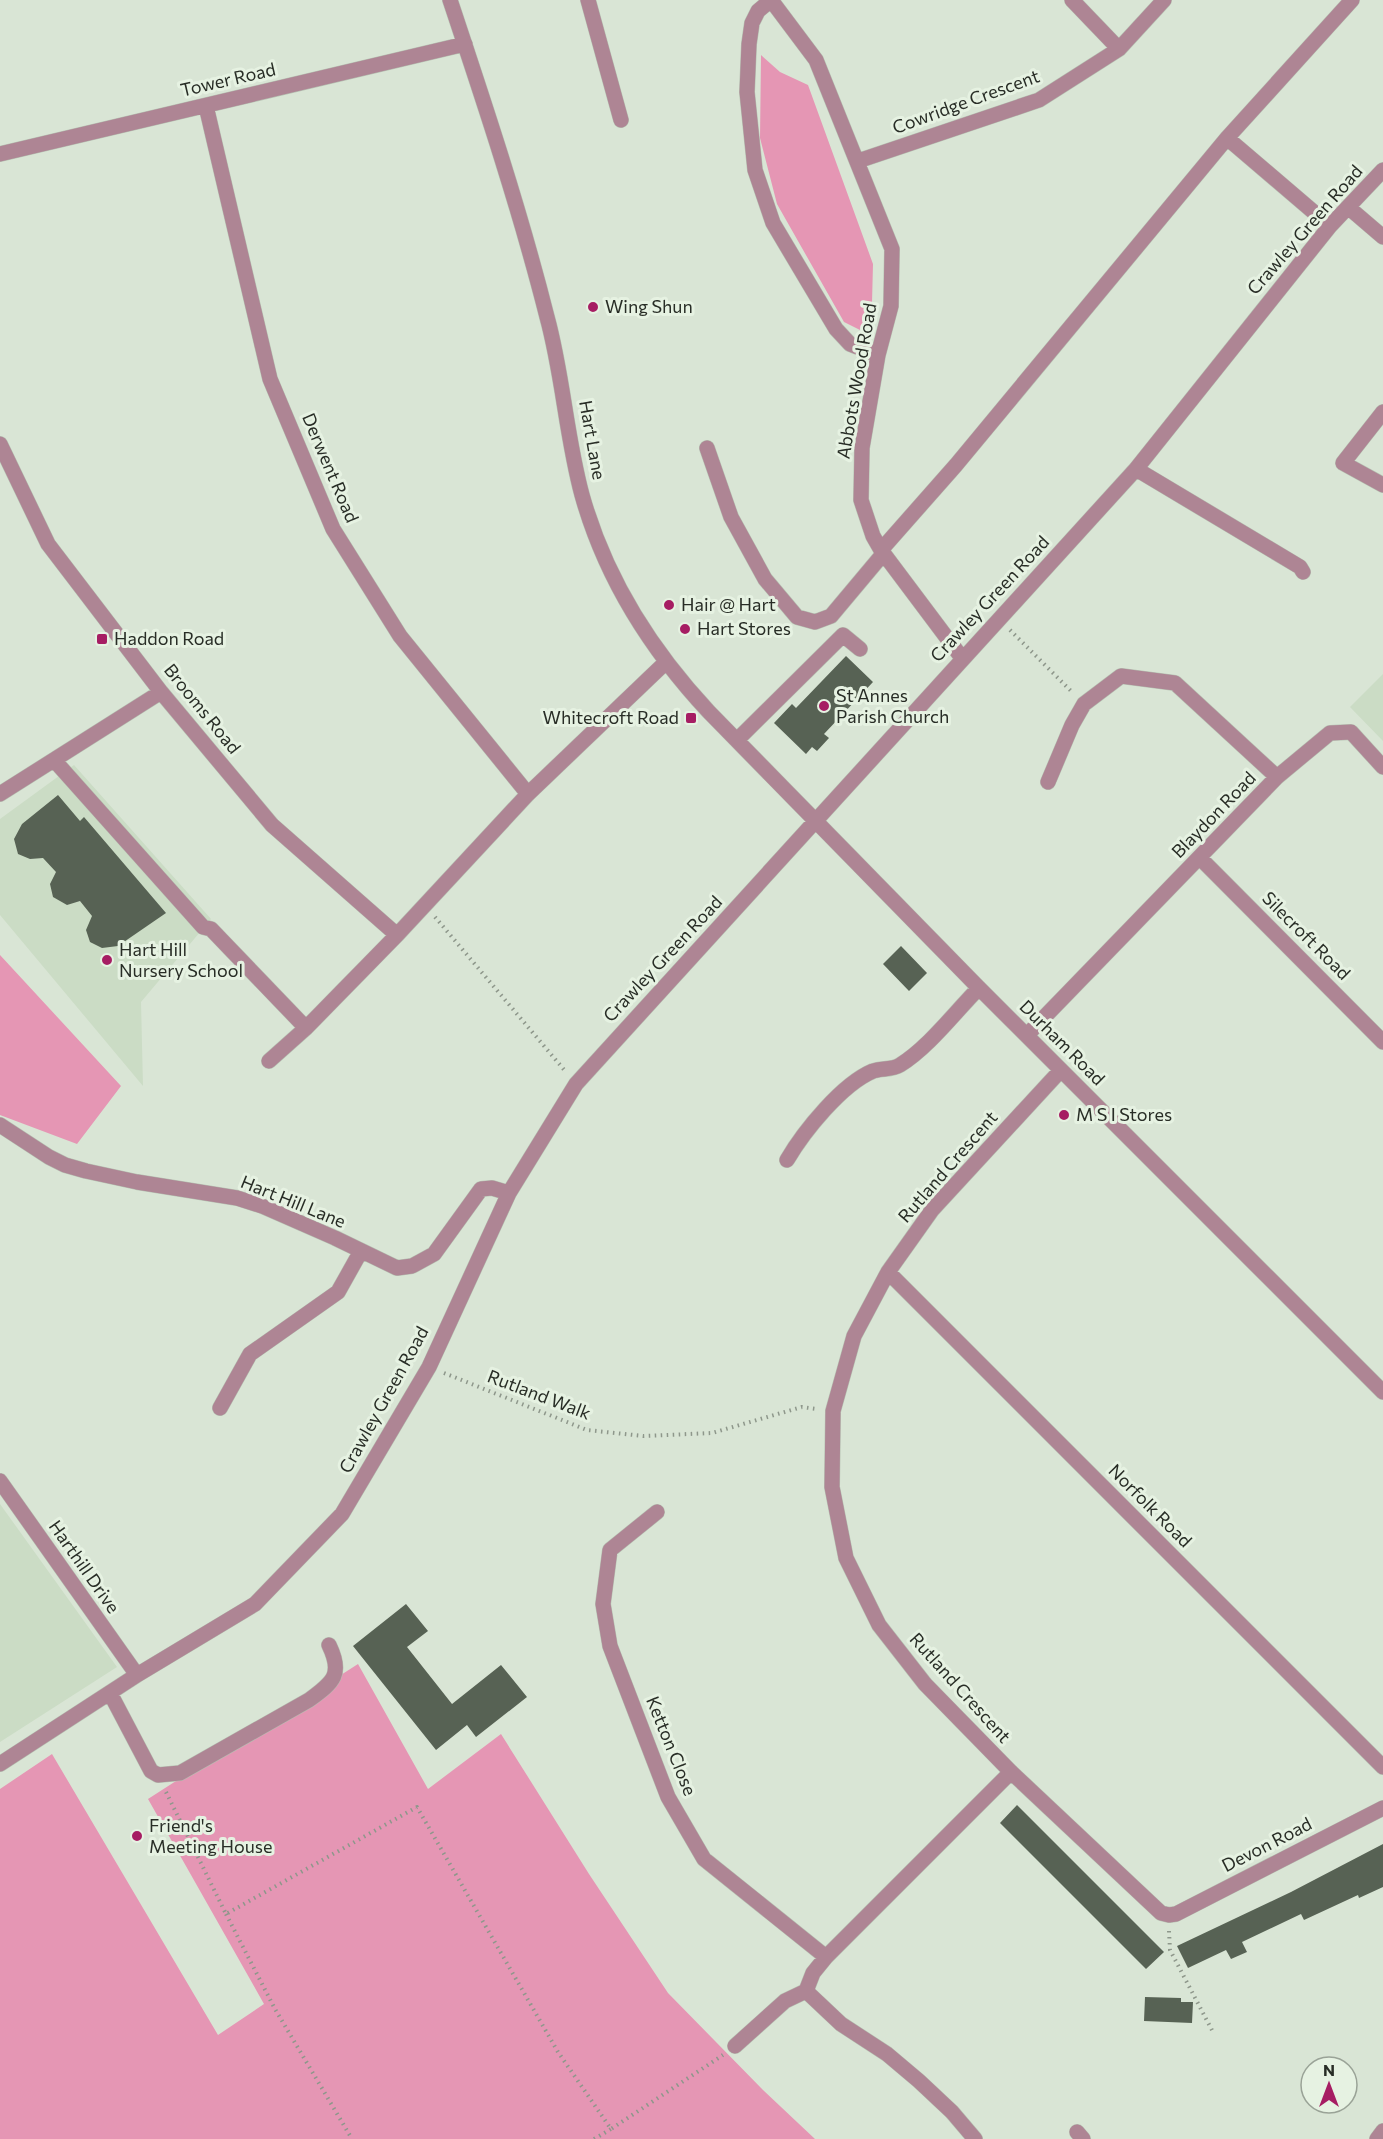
<svg xmlns="http://www.w3.org/2000/svg" width="1383" height="2139" viewBox="0 0 1383 2139" font-family="Commissioner,sans-serif">
<style>
.built{fill:#cbdcc5}
.green{fill:#e596b4}
.building{fill:#576254}
.lines{fill:none;stroke-linecap:round;stroke-linejoin:round}
.minor-casing{stroke:#b6c0b2;stroke-width:16}
.path{stroke:#8e978b;stroke-width:4;stroke-dasharray:1.5 4.5;stroke-linecap:butt}
.minor{stroke:#ae8594;stroke-width:15}
.poi-dot{fill:#a61d63;stroke:#e6f2e2;stroke-width:2}
.labels{text-anchor:middle;stroke-width:6;stroke-linejoin:round;paint-order:stroke}
.street-label{font-size:18px;fill:#282d26;stroke:#e6f2e2}
.poi-label{font-size:18px;fill:#282d26;stroke:#e6f2e2;text-anchor:start}
</style>
<rect width="100%" height="100%" fill="#d9e5d5"/>
<path class="built" d="M1383,674V741L1350,707Z
M74,765L211,919L141,1002L143,1086L0,915V819Z
M0,1504L117,1667L0,1742Z"/>
<path class="green" d="M761,55L780,72L808,85L873,264L872,303L860,330L844,322L777,204L760,138Z
M0,955L121,1086L77,1144L0,1115Z
M358,1664L428,1789L501,1734L589,1874L668,1993L763,2090L815,2139H0V1789L52,1754L218,2035L264,2004L148,1799Z"/>
<path class="building" d="M846,656L873,682L824,734L829,738L817,751L812,747L806,754L774,723L792,704L796,708Z
M58,795L80,821L84,817L166,913L118,946L102,948L90,942L86,930L92,916L80,901L67,905L53,897L50,884L56,872L43,858L30,859L18,854L14,839L22,824Z
M901,946L927,973L909,991L883,964Z
M406,1604L428,1631L407,1647L452,1704L501,1665L527,1697L476,1737L467,1725L436,1750L353,1646Z
M1017,1805L1164,1952L1146,1969L1000,1823Z
M1383,1844V1887L1359,1898L1358,1895L1304,1920L1301,1914L1280,1924L1242,1942L1247,1952L1231,1959L1226,1950L1188,1968L1177,1946L1291,1892Z
M1145,1997L1181,1998V2002H1193L1192,2023L1144,2021Z"/>
<g class="lines">
<g class="minor-casing">
<path id="minor" d="M450,0C485,105 520,210 547,317C563,375 566,436 582,495C605,577 651,650 709,712L979,988L1383,1392
M588,0L621,120
M771,0L816,60L892,249L891,306L878,355L862,448L861,500L873,536L881,550L962,658
M771,0L758,11L752,23L749,44L747,92L755,170L773,223L836,329L850,344L878,355
M1072,0L1119,49
M206,106L270,379L333,529L400,636L528,794
M1227,138L1330,226
M0,154L465,44
M858,161L1039,100L1119,49L1164,0
M1348,207L1383,237
M1383,412L1343,463L1383,485
M0,444L48,544L161,692L272,825L397,935
M707,448L731,517L765,579L797,617L815,622L831,616L883,554
M1136,469L1300,567L1303,572
M881,550L956,465L1227,138L1352,0
M737,740L843,635L860,649
M54,760L203,927L211,929L306,1028
M1277,777L1330,733L1351,732L1383,767
M0,794L161,692
M1200,858L1383,1042
M1027,1035L1277,777L1175,683L1121,676L1084,704L1072,725L1048,782
M269,1061L306,1028L397,935L528,794L666,662
M1061,1070L932,1210L888,1272L854,1336L833,1411L832,1487L846,1558L879,1625L925,1684L1011,1772L1161,1913L1169,1915L1176,1914L1383,1808
M0,1125L49,1157L65,1165L86,1171L137,1182L237,1198L262,1206L335,1238L397,1268L412,1266L434,1254L481,1189L492,1188L509,1193
M787,1160C804,1131 842,1084 873,1071C882,1068 892,1070 900,1065C929,1047 955,1012 979,988
M888,1272L1383,1767
M220,1408L250,1354L338,1292L361,1251
M0,1481L137,1675
M657,1512L610,1550L603,1604L610,1646L668,1797L704,1859L826,1957
M110,1693L151,1771L158,1775L180,1773L309,1700C334,1682 343,1674 329,1645
M0,1764L137,1675L255,1604L342,1514L429,1367L509,1193L576,1084L1136,469L1330,226L1383,170
M806,1991L841,2024L887,2054L919,2081L952,2112L975,2139
M735,2046L785,2001L806,1991L813,1973L826,1957L1011,1772
M1077,2132L1083,2139
M1377,2139L1383,2131"/>
</g>
<path class="path" d="M1010,630L1073,693
M435,917L566,1072
M444,1373L587,1430L643,1436L712,1433L802,1407L817,1409
M166,1792L226,1914L417,1807L558,2052L611,2129L723,2055
M226,1914L275,2009L352,2139
M1169,1931L1170,1950L1214,2034
M594,2139L611,2129"/>
<use href="#minor" class="minor"/>
</g>
<g class="poi-dot">
<circle cx="593" cy="307" r="6"/>
<circle cx="669" cy="605" r="6"/>
<circle cx="685" cy="629" r="6"/>
<rect x="96" y="633" width="12" height="12" rx="3"/>
<circle cx="824" cy="706" r="6"/>
<rect x="685" y="712" width="12" height="12" rx="3"/>
<circle cx="107" cy="960" r="6"/>
<circle cx="1064" cy="1115" r="6"/>
<circle cx="137" cy="1836" r="6"/>
</g>
<g class="labels">
<g class="street-label">
<text transform="translate(228 80) rotate(-13)" y="6">Tower Road</text>
<text transform="translate(966 102) rotate(-20)" y="6">Cowridge Crescent</text>
<text transform="translate(1305 230) rotate(-49)" y="6">Crawley Green Road</text>
<text transform="translate(857 381) rotate(-80)" y="6">Abbots Wood Road</text>
<text transform="translate(592 440) rotate(80)" y="6">Hart Lane</text>
<text transform="translate(330 468) rotate(67)" y="6">Derwent Road</text>
<text transform="translate(990 599) rotate(-47)" y="6">Crawley Green Road</text>
<text transform="translate(202 709) rotate(51)" y="6">Brooms Road</text>
<text transform="translate(1214 815) rotate(-46)" y="6">Blaydon Road</text>
<text transform="translate(1306 936) rotate(45)" y="6">Silecroft Road</text>
<text transform="translate(663 959) rotate(-47)" y="6">Crawley Green Road</text>
<text transform="translate(1062 1043) rotate(45)" y="6">Durham Road</text>
<text transform="translate(948 1167) rotate(-49)" y="6">Rutland Crescent</text>
<text transform="translate(293 1202) rotate(22)" y="6">Hart Hill Lane</text>
<text transform="translate(539 1395) rotate(21)" y="6">Rutland Walk</text>
<text transform="translate(384 1400) rotate(-61)" y="6">Crawley Green Road</text>
<text transform="translate(1150 1506) rotate(45)" y="6">Norfolk Road</text>
<text transform="translate(84 1567) rotate(55)" y="6">Harthill Drive</text>
<text transform="translate(960 1688) rotate(48)" y="6">Rutland Crescent</text>
<text transform="translate(671 1746) rotate(68)" y="6">Ketton Close</text>
<text transform="translate(1267 1845) rotate(-27)" y="6">Devon Road</text>
</g>
<g class="poi-label">
<text x="605" y="313">Wing Shun</text>
<text x="681" y="611">Hair @ Hart</text>
<text x="697" y="635">Hart Stores</text>
<text x="114" y="645">Haddon Road</text>
<text x="836" y="702">St Annes<tspan x="836" dy="21">Parish Church</tspan></text>
<text x="679" y="724" text-anchor="end">Whitecroft Road</text>
<text x="119" y="956">Hart Hill<tspan x="119" dy="21">Nursery School</tspan></text>
<text x="1076" y="1121">M S I Stores</text>
<text x="149" y="1832">Friend's<tspan x="149" dy="21">Meeting House</tspan></text>
</g>
</g>
<g transform="translate(1329 2085)"><circle r="28" fill="#e6f2e2" stroke="#9aa397" stroke-width="1.5"/>
<path d="M0-4.5L10 22L0 15L-10 22Z" fill="#a61d63"/>
<text y="-9" font-size="16" font-weight="bold" text-anchor="middle" fill="#282d26">N</text>
</g>
</svg>
